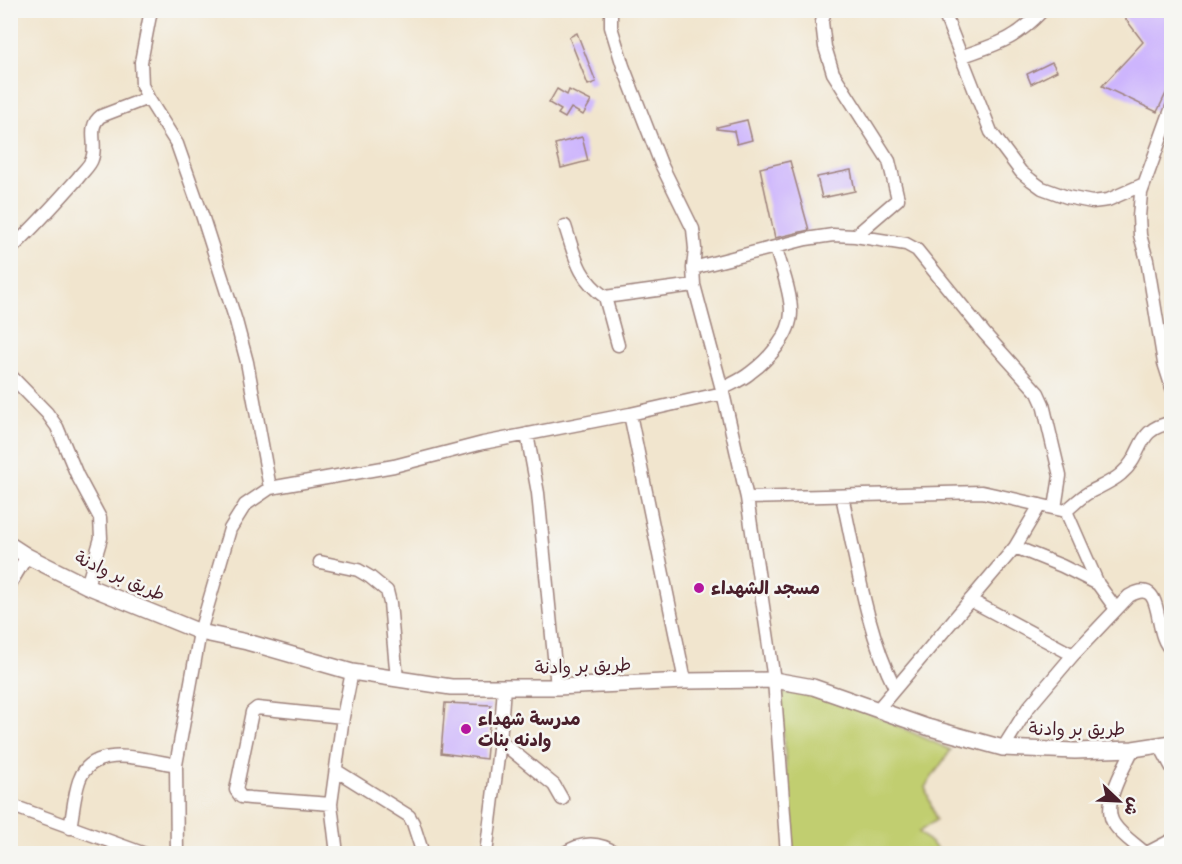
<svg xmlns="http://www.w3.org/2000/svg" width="1182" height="864" viewBox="0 0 1182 864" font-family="Mynerve,'Playpen Sans Arabic',sans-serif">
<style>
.green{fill:#c1ce6f;stroke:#86764d;stroke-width:1.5}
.building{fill:#cdb5fd}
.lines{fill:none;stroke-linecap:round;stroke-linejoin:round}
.minor-casing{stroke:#9e827c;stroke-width:15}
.tertiary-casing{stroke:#9e827c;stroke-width:18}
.minor{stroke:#fff;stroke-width:12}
.tertiary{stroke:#fff;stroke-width:15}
.poi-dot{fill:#b5179e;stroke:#f6f6f2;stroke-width:2}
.labels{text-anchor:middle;stroke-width:5;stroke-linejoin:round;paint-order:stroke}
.street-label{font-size:18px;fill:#4a1f2b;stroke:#f6f6f2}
.poi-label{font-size:18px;font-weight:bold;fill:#4a1f2b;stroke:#f6f6f2;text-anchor:start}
</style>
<rect width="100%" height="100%" fill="#f6f6f2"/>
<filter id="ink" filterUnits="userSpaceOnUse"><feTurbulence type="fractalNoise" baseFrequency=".0167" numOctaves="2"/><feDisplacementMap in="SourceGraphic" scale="12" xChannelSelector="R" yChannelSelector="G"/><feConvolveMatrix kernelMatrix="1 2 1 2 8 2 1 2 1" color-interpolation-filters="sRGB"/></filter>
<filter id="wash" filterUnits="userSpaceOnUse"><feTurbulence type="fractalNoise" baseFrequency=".008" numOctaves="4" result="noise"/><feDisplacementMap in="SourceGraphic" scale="24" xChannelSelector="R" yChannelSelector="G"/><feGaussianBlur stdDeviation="1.35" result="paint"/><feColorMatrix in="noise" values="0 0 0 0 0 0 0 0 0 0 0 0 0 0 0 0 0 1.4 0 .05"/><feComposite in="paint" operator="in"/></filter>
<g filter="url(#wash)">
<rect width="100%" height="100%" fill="#f1e5ce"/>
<path class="green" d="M780,693H798L843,701L951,750L925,787L936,820L919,832L942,853H793Z"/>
<g id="blocks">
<path class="building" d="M1119,10H1172V81L1157,112L1102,86L1143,42Z
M577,33L596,82L588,85L569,37Z
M1052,62L1057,71L1031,84L1027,74Z
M557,89L567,95L569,90L591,101L583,115L571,108L565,118L558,114L561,110L549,103Z
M747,120L752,140L737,144L734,131L717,129V127Z
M582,137L588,161L561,168L555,144Z
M790,161L809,230L775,238L760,168Z
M851,170L855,191L822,198L817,177Z
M445,703L491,705L486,759L441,753Z"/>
</g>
</g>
<g filter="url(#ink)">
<use href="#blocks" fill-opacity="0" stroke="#9e827c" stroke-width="1.5"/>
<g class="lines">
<g class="minor-casing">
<path id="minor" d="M151,10L141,62L142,85L148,98L177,144L202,215L236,321L247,362L270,488
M611,10V27L623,66L661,164L693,229L695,249L693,268L694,285L723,393L747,498L774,680L787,854
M825,10L822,22L825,47L833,73L889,161L898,199L855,236
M943,10L991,132L1021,172L1031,180L1042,188L1067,197L1092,202L1108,200L1144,184
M963,56C1000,43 1015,40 1043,10
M1172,107L1141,193L1139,217L1140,235L1147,260L1164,363L1172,388
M565,226C575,256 578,278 605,297L694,285
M10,250C34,227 56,203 78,178C82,172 90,166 92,159C98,144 86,127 101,116L148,98
M693,268L806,239L833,235L855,236L906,244L917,250L985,334L1038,393L1043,404L1060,476L1055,508
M605,297L618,345
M10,375L47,413L57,427L77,475L100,518L101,538L87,586
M722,389C731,384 742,380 750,373C768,360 791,335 791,312C791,291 781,268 776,248
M630,414L685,681
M527,434L538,493L557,687
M842,496C856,558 866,631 895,688
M747,498L982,492L1066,511L1098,584L1116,609
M1066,511C1073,505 1080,498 1088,493C1099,487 1112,482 1121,474C1145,454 1135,428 1172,423
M1015,547L1062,566L1098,584
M320,562L358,570L370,577L387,591L390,603L397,679
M10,584L27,556
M970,600L1073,655
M878,709L1015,547L1040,505
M500,741L554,785L562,799
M1160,746L1172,768
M1003,748L1028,708L1073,655L1129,596C1167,574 1151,636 1172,650
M1133,749C1124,768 1101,805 1114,824C1121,835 1135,844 1145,853
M337,771L409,816L413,823L423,854
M331,804L250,798L241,797L236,790L252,712L257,708L343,717
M10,805L145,854
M70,828C73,813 74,796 79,781C92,742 147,760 176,765
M177,854L176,765L200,632L230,529L245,505L270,488L394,466L483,443L630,414L723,393
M337,854L331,804L343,717L352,672
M486,854L500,741L504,687
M563,854C581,842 599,841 617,854
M1145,854L1172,840"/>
</g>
<g class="tertiary-casing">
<path id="tertiary" d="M10,545L27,556L87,586L200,632L247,642L352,672L451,687H557L685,681L774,680L813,687L927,727L1003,748L1075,751L1133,749L1172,743"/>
</g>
<use href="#minor" class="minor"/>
<use href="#tertiary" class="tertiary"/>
</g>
</g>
<g class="poi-dot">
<circle cx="699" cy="588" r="6"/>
<circle cx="466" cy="729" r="6"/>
</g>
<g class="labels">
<g class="street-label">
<text transform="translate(120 576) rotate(24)" y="6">طريق بر وادنة</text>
<text transform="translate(583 666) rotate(-2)" y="6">طريق بر وادنة</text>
<text x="1077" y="735">طريق بر وادنة</text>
</g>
<g class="poi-label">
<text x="711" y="594">مسجد الشهداء</text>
<text x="478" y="725">مدرسة شهداء<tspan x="478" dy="21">وادنه بنات</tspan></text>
</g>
</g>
<rect width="1182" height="864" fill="none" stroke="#f6f6f2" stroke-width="36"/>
<g transform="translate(1119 801) rotate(113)" stroke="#f6f6f2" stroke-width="4.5" paint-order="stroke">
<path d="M0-4.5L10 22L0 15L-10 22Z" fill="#4a1f2b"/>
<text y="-9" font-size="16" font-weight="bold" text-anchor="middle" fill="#4a1f2b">ش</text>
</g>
</svg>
